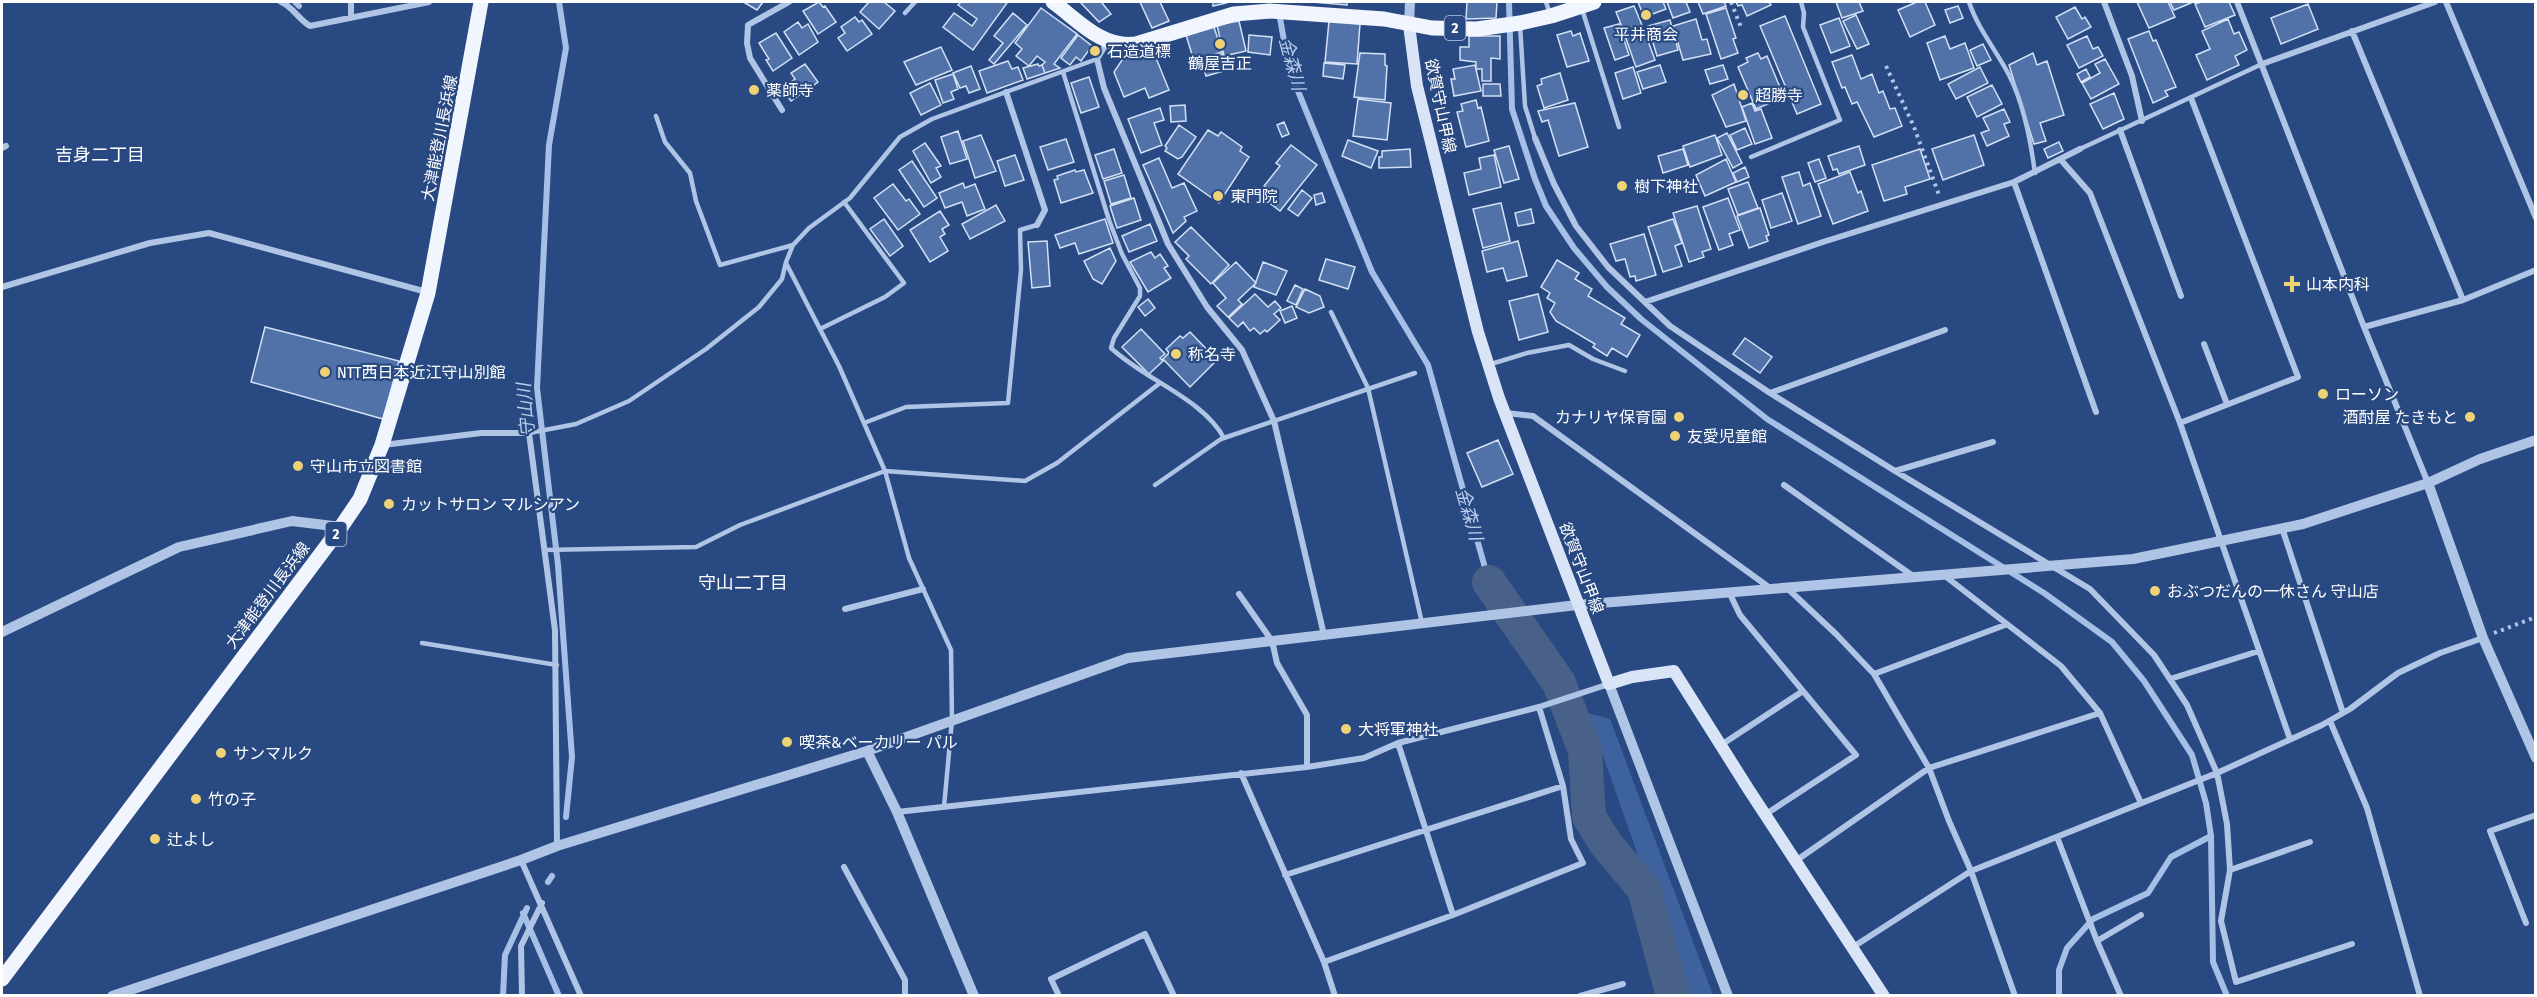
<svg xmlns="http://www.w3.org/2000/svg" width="2537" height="997" viewBox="0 0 2537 997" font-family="'Fira Sans Condensed','Noto Sans JP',sans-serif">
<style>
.green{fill:#3d629e}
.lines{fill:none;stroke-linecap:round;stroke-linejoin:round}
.stream{stroke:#a5bfe6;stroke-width:6}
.river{stroke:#496189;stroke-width:34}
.building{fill:#5172a9;stroke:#d3e0f5;stroke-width:1.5}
.path{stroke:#b0c5e6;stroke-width:4;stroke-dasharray:3 4.5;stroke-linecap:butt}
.service{stroke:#b0c5e6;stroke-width:4.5}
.minor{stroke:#b0c5e6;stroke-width:6}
.tertiary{stroke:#b0c5e6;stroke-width:10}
.secondary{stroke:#d9e4f6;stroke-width:12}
.primary{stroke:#f1f5fd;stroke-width:15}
.poi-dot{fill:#edd276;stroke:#284981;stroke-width:2}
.labels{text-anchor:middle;stroke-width:4.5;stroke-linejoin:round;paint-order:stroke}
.shield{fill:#284981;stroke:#bec8d9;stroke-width:1.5}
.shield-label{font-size:15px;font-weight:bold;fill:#fff}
.poi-label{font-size:16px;fill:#fff;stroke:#284981;text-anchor:start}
.street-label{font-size:16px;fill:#fff;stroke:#284981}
.water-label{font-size:18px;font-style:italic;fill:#bbcfed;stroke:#284981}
.neighbourhood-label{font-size:18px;fill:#fff;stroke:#284981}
</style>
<rect width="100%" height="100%" fill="#284981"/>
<path class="green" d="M1588,713L1610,719L1713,995H1687Z"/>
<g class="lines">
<path class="stream" d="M295,2L299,6
M559,2L566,48L549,145L537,388L558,565L572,757L566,817
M1509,2L1512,109L1535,179L1546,206L1574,248L1607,287L1641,319L1767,419L2044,593L2112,642L2144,681L2192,755L2206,803L2211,836L2213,962L2227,996
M1280,18L1289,69L1372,272L1428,365L1489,582
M548,882L552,876
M523,913L559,996
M503,996L505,955L527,908
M2059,996V970L2067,948L2093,919L2148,893L2171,857L2211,836"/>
<path class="river" d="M1489,582L1559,683L1585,751L1589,817L1606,844L1644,889L1673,996"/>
</g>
<path class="building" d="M746,2H763L757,10L745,3Z
M819,2L823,7L825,6L836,22L818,34L803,11Z
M869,2H884L895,11L879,29L860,12Z
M961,2H1004L1007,3L973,50L943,27L954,13L972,26L977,19L958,5Z
M1080,2H1104L1102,3L1111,14L1099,22Z
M1140,2H1160L1169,21L1152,28Z
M1213,2H1225L1226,3L1213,6Z
M1312,2H1347V5Z
M1467,2H1497L1496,18L1466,19Z
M1638,2H1663L1666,9L1644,17Z
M1667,2H1686L1690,12L1673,18Z
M1698,2H1724L1726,6L1703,14Z
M1736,2H1769L1771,5L1747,16L1742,5L1738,6Z
M1836,2H1859L1863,11L1842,18Z
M1917,2H1925L1935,25L1910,37L1898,10Z
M2137,2H2168L2175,17L2149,28Z
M2170,2H2190L2191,3L2174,10Z
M2201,2H2229L2235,15L2205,27L2195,4Z
M2308,4L2318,29L2281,44L2271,18Z
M1634,6L1642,25L1624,32L1616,12Z
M1958,6L1963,18L1950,23L1945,10Z
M2075,7L2082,19L2085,17L2091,27L2068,39L2056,17Z
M1041,8L1077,34L1054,64L1060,68L1045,73L1042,65L1045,62L1037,56L1029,66L1016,56L1022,49L1015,43Z
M1726,8L1736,38L1733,39L1738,53L1721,59L1706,14Z
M1013,13L1027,25L994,64L989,60L1003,43L994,36Z
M1856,15L1869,44L1857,49L1843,21Z
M1785,16L1821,104L1797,114L1760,26Z
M855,17L859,22L862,20L872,34L847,51L838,38L845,33L841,27Z
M1839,18L1850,46L1831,53L1820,25Z
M1696,19L1702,40L1707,39L1711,54L1683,60L1673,26Z
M2228,19L2234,34L2239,32L2247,50L2235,56L2239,65L2207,80L2196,55L2210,49L2202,31Z
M1670,20L1678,50L1657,56L1648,26Z
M1239,21L1246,51L1224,56L1217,25Z
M1329,21L1360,24L1357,64L1325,62Z
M798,22L802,28L808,24L818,42L799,55L784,32Z
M1619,24L1629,55L1615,60L1604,28Z
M1214,27L1222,52L1194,61L1186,35Z
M1644,30L1655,60L1636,67L1625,36Z
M1571,31L1573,36L1580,33L1589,61L1567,67L1557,35Z
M2149,31L2153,41L2156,40L2176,87L2165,91L2168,96L2153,103L2128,39Z
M776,33L792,58L773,71L766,60L769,59L759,43Z
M1078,35L1092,46L1081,61L1076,57L1070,65L1061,58Z
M1249,35L1272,37L1270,55L1248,52Z
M1469,36H1500V59L1491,58V81H1482V69H1476V62L1460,60V47H1469Z
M1945,36L1950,49L1965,43L1974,68L1940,80L1927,43Z
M2087,36L2093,49L2098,47L2103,56L2079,68L2067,45Z
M1983,44L1991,60L1977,66L1970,50Z
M941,47L952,70L916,85L904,62Z
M1152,48L1169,90L1149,98L1145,88L1124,97L1114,72L1122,60Z
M1360,53L1385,54V65L1387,66L1385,100L1354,97Z
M1758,53L1761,59L1767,56L1784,97L1756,109L1738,67L1748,62L1746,58Z
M2033,53L2037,65L2047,61L2064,115L2040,123L2046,141L2034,144L2009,65Z
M1222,54L1227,70L1206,76L1201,61Z
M1852,55L1861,79L1872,74L1879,93L1883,91L1890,109L1895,108L1902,126L1874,137L1857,102L1852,104L1845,87L1842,88L1832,62Z
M2105,59L2119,84L2091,99L2082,83L2100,73L2095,64Z
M1008,61L1012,69L1018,67L1023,80L987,93L979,71Z
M1324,63L1345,65L1343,79L1323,76Z
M805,64L818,82L791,101L785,93L788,90L785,86L795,79L791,73Z
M1038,64L1039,66L1042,65L1045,73L1027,79L1023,68Z
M1475,65L1481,91L1454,96L1451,79H1455L1453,69Z
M1660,65L1666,82L1643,89L1637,72Z
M1723,65L1728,79L1710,84L1705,70Z
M971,66L980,89L969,93L966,86L960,88L953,73Z
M1633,67L1641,93L1623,99L1615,73Z
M1980,67L1988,83L1956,99L1948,84Z
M2086,69L2090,77L2081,82L2077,74Z
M1560,73L1568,100L1544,108L1537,86L1542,84L1541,79Z
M953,74L958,89L951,92L954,99L943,103L935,80Z
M1089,77L1099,107L1081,113L1071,83Z
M930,83L941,105L921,115L910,93Z
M1483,84H1500L1501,96H1483Z
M1734,84L1746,121L1726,127L1712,95Z
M1992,85L2002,104L1977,117L1967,97Z
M2114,93L2124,119L2103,129L2090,104Z
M1358,99L1391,103L1387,140L1353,136Z
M1476,100L1478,108L1481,107L1489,141L1466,147L1457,112L1463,111L1461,104Z
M1575,103L1588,147L1559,156L1548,120L1542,122L1538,111Z
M1752,103L1755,111L1761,109L1772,138L1755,144L1742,107Z
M1185,105L1186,121L1171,122L1170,106Z
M1160,108L1164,120L1154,123L1162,145L1141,153L1128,119Z
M2004,109L2010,122L2004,124L2009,136L1987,146L1981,133L1989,130L1983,118Z
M1284,122L1289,134L1282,137L1277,125Z
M1179,125L1196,137L1182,157L1178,159L1165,151L1167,148L1165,146Z
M1745,128L1752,144L1737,150L1730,135Z
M1208,130L1218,136L1221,132L1242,147L1240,151L1249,157L1219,203L1178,174Z
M958,131L967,159L950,164L941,137Z
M1727,133L1742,163L1733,168L1717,138Z
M981,135L996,171L975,178L963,141Z
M1715,135L1722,155L1690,167L1683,146Z
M1974,135L1984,165L1943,180L1932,149Z
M1066,139L1074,162L1048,170L1040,147Z
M1348,140L1378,151L1371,168L1342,156Z
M2059,142L2063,151L2048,158L2044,149Z
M925,143L941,166L936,168L941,177L931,183L913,151Z
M1291,145L1317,165L1280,211L1263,198L1269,189L1264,186L1280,166L1276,163Z
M1509,146L1519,179L1504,183L1494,150Z
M1859,146L1865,165L1839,174L1837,169L1833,170L1828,156Z
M1114,149L1122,173L1103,179L1095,155Z
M1410,149L1411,167L1379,168V157H1382V151Z
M1683,149L1688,165L1663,173L1658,156Z
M1920,149L1930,179L1905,187L1907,194L1884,201L1872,165Z
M1015,155L1024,180L1005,186L997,161Z
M1494,155L1501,187L1469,195L1464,173L1481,169L1479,158Z
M1159,158L1172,188L1184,183L1197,211L1184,217L1186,221L1173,233L1143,165Z
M1726,159L1736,182L1705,196L1696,175Z
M1819,159L1826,178L1815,182L1808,163Z
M912,161L937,198L924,207L899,170Z
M1745,167L1749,177L1737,182L1733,173Z
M1075,170L1076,172L1084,170L1093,193L1061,203L1054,180L1058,179L1057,176Z
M1799,172L1803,186L1810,183L1821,216L1798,224L1782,177Z
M1850,172L1858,193L1861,191L1868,211L1833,224L1818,184Z
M1124,175L1131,198L1111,204L1104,181Z
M1748,182L1758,208L1738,215L1728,189Z
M963,183L965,188L975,184L985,209L967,216L962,202L945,208L939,193Z
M893,184L906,201L909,199L920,214L898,230L874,198Z
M1302,190L1312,198L1298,216L1288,209Z
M1322,193L1325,202L1316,205L1314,195Z
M1782,193L1792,221L1771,228L1762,200Z
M1134,198L1141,220L1117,228L1110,206Z
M1728,198L1740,230L1729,234L1733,245L1719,250L1703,207Z
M1501,203L1510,241L1483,248L1473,209Z
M996,205L1005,221L970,239L962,224Z
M1697,206L1711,249L1702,252L1704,257L1689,262L1673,213Z
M1760,208L1769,235L1766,236L1768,241L1749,248L1737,216Z
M1531,209L1534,223L1518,226L1515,213Z
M940,211L949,225L942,229L945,234L940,237L948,251L930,262L910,230Z
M884,219L903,246L890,256L870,229Z
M1105,219L1113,243L1079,254L1075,243L1060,248L1055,235Z
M1673,219L1682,243L1675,246L1682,266L1663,272L1648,227Z
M1150,224L1157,241L1129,252L1122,236Z
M1191,227L1229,265L1211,284L1186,259L1189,256L1175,242Z
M1644,234L1656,275L1636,281L1635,276L1630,277L1625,259L1616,261L1610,244Z
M1047,241L1050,286L1032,288L1028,242Z
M1518,241L1527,276L1507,281L1503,268L1487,272L1482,251Z
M1110,248L1116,261L1102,284L1093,279L1084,261Z
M1151,252L1155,258L1160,254L1168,266L1164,268L1171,278L1148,292L1130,262Z
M1326,259L1355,267L1348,289L1319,280Z
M1557,260L1579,273L1575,279L1592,289L1588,296L1625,318L1621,324L1640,335L1627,357L1612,348L1607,356L1593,347L1595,344L1556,321L1550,312L1555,303L1547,298L1550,293L1541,287Z
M1236,262L1256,283L1238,300L1242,304L1228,317L1217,306L1226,298L1213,283Z
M1263,262L1287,271L1276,295L1254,287Z
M1295,285L1303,289L1296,305L1287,301Z
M1305,289L1320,296L1324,307L1309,313L1296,307Z
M1255,294L1268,307L1275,301L1281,308L1274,314L1280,320L1267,332L1265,330L1260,334L1254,328L1250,331L1243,322L1238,327L1229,318Z
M1538,294L1548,332L1519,340L1509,301Z
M1148,299L1155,308L1145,316L1138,307Z
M1292,306L1297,318L1285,323L1280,311Z
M265,327L399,361L383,419L251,382Z
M1141,329L1165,354L1160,358L1163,361L1149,374L1122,347Z
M1190,332L1217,360L1190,387L1163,359L1169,353L1166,349L1180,336L1183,338Z
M1745,338L1772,357L1760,373L1733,354Z
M1498,440L1513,474L1482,487L1467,453Z"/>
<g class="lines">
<path class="path" d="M1731,2L1741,27
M1886,66L1914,127L1939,195
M2494,633L2536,617"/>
<path class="service" d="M1546,2L1550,14
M1969,2C1978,29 1996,50 2009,75C2023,102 2031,143 2035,173
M1582,9L1619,127
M905,13L915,2
M1520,25L1525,106L1535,138
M1063,72L1109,220L1122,254L1140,288V296L1114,338L1111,348C1145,380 1202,398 1224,438
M656,116L665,142L690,173L696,201L720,265L793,245
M2080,149L2262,64
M1751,157L1840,120L1803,27L1804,13L1801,2
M786,263L839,366L885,471L909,558L951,650L952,720L944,807
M1331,312L1368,388L1422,623
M820,329L885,297L904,283L844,202
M1491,364L1527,353L1569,345L1593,359L1625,371
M864,423L906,407L1008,403L1021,270L1020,230L1037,225
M529,433L576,424L629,401L706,349L759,307L782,279L786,262L793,245L809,228L850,198L900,137L932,119L1097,59
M1155,485L1221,439L1415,373
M544,550L696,547L740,525L885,471L1025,481L1057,463L1160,383
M422,643L557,665"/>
<path class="minor" d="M281,2C292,6 298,19 310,26L429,2
M351,2V18
M2104,2L2132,76L2142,121
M2237,2L2364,327L2428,483
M2446,2L2536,218
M2352,31L2463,300
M1108,41L1097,59L1104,88L1168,244L1207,307L1242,350L1274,421L1324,635
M2262,64L2435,2
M1006,92L1045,210L1037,225
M782,110L750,58L747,43L748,25L789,2
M2120,130L2181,296
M1535,138L1554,184L1576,226L1608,267L1670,326L1770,393L1895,471L2090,589L2154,655L2187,705L2217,773L2227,824L2230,870L2221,921L2236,982L2352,944
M2,148L6,146
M2061,160L2090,193L2180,423L2290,739
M2014,182L2096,412
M2,287L150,243L209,233L427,292
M1645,302L1823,242L2014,182L2080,149
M2364,327L2463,300L2536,270
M2204,344L2227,404
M1770,393L1945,330
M1506,413L1533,416L1770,588
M2180,423L2298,377L2191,98
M383,445L481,433H529L555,630L557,846
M1895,471L1993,442
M1784,485L1913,576
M2282,528L2343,713
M1945,576L2061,666L2100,713L2141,803
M1786,587L1836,634L1874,674L1929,768L1949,821L1971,871L2015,996
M1729,592L1740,615L1856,755L1766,814
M1239,594L1272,641L1277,663L1307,715V767
M845,609L923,589
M1874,674L2005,625
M2170,679L2259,651
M2330,721L2367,808L2420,996
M1398,743L1453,915
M1721,745L1803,691
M1241,773L1324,962L1335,996
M897,812L1307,767L1364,758L1398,743L1539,707L1609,684
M2057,837L2097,941L2121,996
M521,860L581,996
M1797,860L1929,768L2100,713
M844,867L905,980V996
M2230,870L2310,842
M1285,875L1563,786
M2526,923L2490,831L2536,815
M2097,941L2141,915
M1853,947L1971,871L2217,773L2322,725L2350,709L2398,673L2440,653L2483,638
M1324,962L1453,915L1583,863L1571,839L1563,786L1539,707
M522,996L521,946L542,903
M1059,996L1051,979L1145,934L1174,996
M1580,996L1623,984"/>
<path class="tertiary" d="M1409,25L1410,2
M2428,483L2483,638L2536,758
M2,632L179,547L292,521L341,527
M1609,684L1728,996
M867,751L897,812L974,996
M112,996L521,860L557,846L867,751L1128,658L1577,605L2133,559L2303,524L2428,483L2480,459L2536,440"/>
<path class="secondary" d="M1409,25L1417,86L1478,332L1499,398L1609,684L1632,677L1674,671L1749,790L1884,996"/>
<path class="primary" d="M1053,2C1078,20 1102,49 1136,44L1234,14L1270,11L1384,19L1432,28L1477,29L1520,23L1551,16L1594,2
M2,979L341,527L360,499L382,445L428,293L481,2"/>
</g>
<g class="poi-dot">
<circle cx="1646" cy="15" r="6"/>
<circle cx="1220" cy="44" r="6"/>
<circle cx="1095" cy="51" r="6"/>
<circle cx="754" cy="90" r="6"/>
<circle cx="1743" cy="95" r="6"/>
<circle cx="1622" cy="186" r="6"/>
<circle cx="1218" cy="196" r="6"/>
<path d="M2289 275h6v6h6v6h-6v6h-6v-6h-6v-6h6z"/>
<circle cx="1176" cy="354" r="6"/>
<circle cx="325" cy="372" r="6"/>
<circle cx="2323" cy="394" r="6"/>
<circle cx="1679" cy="417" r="6"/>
<circle cx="2470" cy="417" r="6"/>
<circle cx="1675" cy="436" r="6"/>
<circle cx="298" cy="466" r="6"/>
<circle cx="389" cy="504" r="6"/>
<circle cx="2155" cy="591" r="6"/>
<circle cx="1346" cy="729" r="6"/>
<circle cx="787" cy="742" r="6"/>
<circle cx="221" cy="753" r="6"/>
<circle cx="196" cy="799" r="6"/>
<circle cx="155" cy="839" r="6"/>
</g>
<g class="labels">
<g class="shield">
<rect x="1444.5" y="16" width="21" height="24" rx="4.5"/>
<rect x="325.5" y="522" width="21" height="24" rx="4.5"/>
</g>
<g class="shield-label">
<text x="1455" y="33">2</text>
<text x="336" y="539">2</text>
</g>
<g class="poi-label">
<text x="1646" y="40" text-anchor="middle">平井商会</text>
<text x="1107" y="57">石造道標</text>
<text x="1220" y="69" text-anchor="middle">鶴屋吉正</text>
<text x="766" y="96">薬師寺</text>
<text x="1755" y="101">超勝寺</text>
<text x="1634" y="192">樹下神社</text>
<text x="1230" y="202">東門院</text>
<text x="2306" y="290">山本内科</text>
<text x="1188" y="360">称名寺</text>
<text x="337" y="378">NTT西日本近江守山別館</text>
<text x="2335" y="400">ローソン</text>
<text x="1667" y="423" text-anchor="end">カナリヤ保育園</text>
<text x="2458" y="423" text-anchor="end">酒酎屋 たきもと</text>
<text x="1687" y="442">友愛児童館</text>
<text x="310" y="472">守山市立図書館</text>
<text x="401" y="510">カットサロン マルシアン</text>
<text x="2167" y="597">おぶつだんの一休さん 守山店</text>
<text x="1358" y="735">大将軍神社</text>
<text x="799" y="748">喫茶&amp;ベーカリー パル</text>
<text x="233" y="759">サンマルク</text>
<text x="208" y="805">竹の子</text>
<text x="167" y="845">辻よし</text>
</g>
<g class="street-label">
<text transform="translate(1441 106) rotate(78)" y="6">欲賀守山甲線</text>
<text transform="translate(439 138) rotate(-79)" y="6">大津能登川長浜線</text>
<text transform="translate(1582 568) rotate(69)" y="6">欲賀守山甲線</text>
<text transform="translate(267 595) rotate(-53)" y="6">大津能登川長浜線</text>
</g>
<g class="water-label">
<text transform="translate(1292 64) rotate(75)" y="6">金森川</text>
<text transform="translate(526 410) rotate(-95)" y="6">守山川</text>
<text transform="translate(1469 514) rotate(74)" y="6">金森川</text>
</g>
<g class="neighbourhood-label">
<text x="100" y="161">吉身二丁目</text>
<text x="743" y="589">守山二丁目</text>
</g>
</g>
<rect width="2537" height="997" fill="none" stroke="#ffffff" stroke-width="6"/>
</svg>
